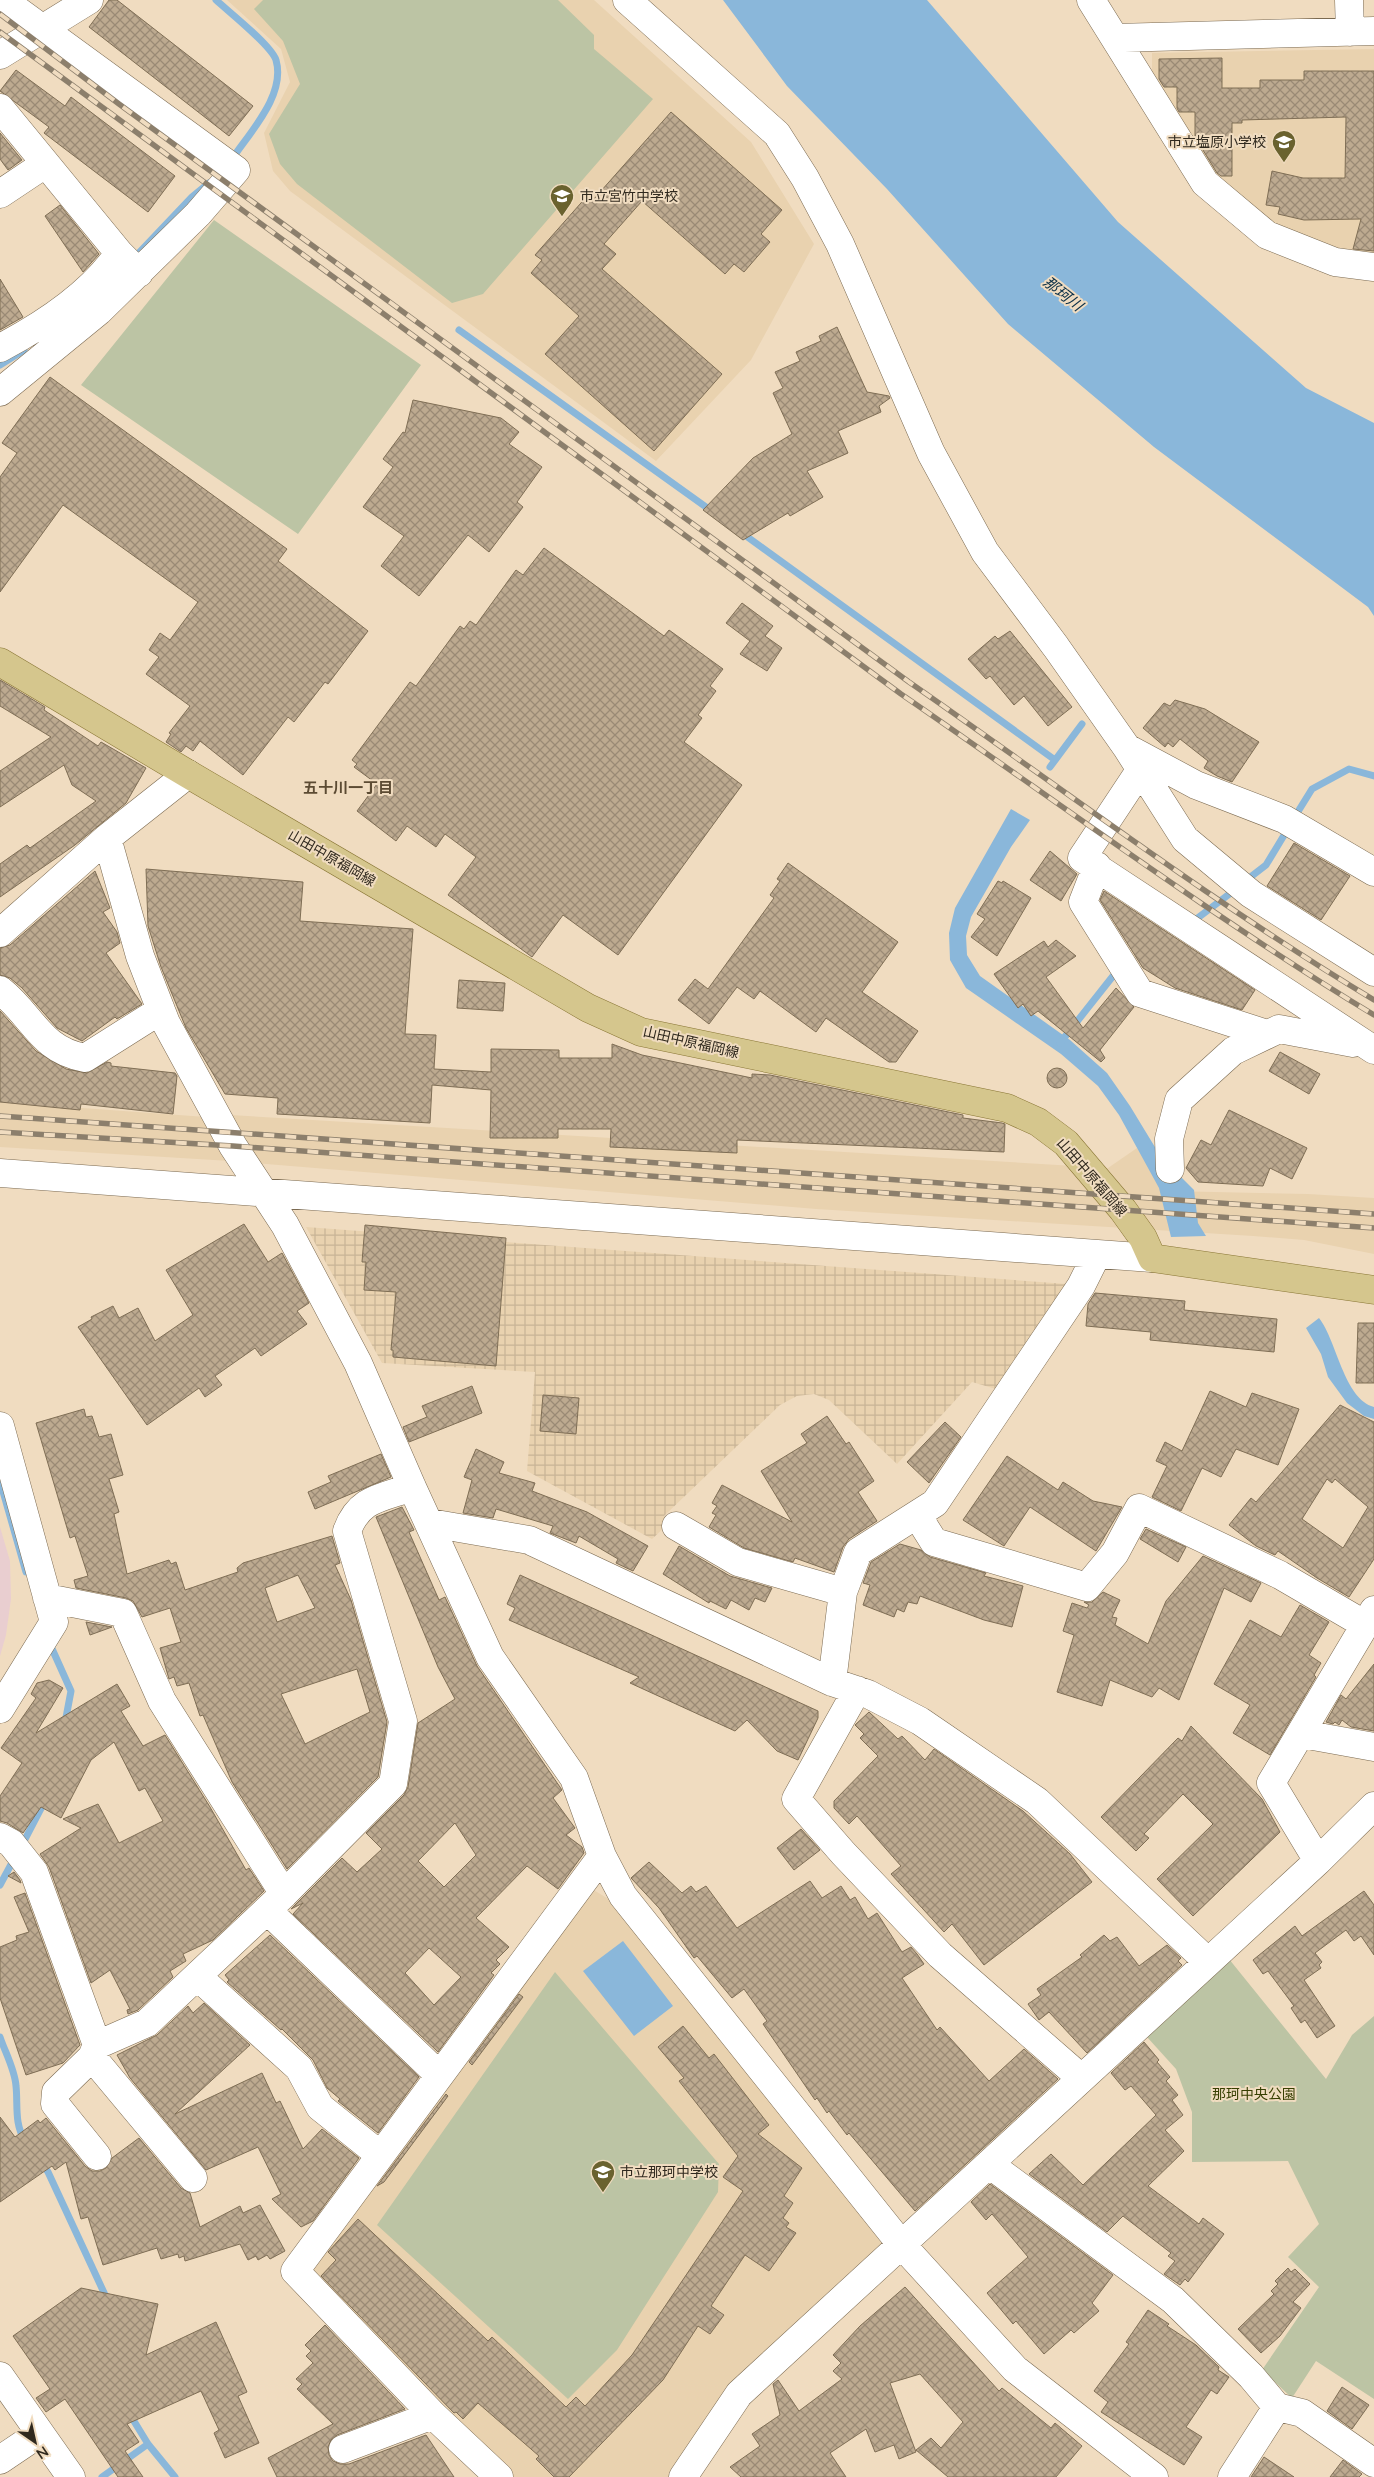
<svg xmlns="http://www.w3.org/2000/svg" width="1374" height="2477" viewBox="0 0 1374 2477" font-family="Lato,'Noto Sans JP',sans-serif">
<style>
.commercial{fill:#e9ced0}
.industrial{fill:url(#industrial-grid)}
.built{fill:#e9d2af}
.green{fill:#bcc4a4}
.water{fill:#8ab7da}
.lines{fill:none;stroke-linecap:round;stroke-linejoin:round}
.stream{stroke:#8ab7da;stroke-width:7}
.building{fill:url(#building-cross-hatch);stroke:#7f6e55;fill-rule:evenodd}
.minor-casing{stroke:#7b6a51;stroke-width:29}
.major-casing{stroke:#897635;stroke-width:29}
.minor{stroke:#fff;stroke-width:28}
.major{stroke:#d5c68d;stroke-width:28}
.rail-casing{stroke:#8c7f6c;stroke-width:5.5}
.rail{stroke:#f0dcc0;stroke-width:4;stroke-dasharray:11;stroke-linecap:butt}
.labels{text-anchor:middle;stroke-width:4;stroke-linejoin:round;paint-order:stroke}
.poi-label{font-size:14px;fill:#30291e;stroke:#f0dcc0;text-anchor:start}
.street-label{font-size:14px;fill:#30291e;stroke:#f0dcc0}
.park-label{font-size:14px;fill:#373f02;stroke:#f0dcc0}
.water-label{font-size:15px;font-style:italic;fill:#092e46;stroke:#f0dcc0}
.neighbourhood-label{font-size:15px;font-weight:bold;fill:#5c4b33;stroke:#f0dcc0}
</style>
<defs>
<pattern id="industrial-grid" width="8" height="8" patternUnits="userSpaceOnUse" patternTransform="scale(1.25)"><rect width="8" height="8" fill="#e9d2af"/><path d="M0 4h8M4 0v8" fill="none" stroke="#c8b496"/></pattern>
<pattern id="building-cross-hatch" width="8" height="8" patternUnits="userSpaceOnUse" patternTransform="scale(1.25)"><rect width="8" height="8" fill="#bdaa90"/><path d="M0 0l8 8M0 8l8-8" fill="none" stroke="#9a8a75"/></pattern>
</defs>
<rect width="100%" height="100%" fill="#f0dcc0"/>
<path class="commercial" d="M0,1527L10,1561L11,1599L6,1635L0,1656Z"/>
<path class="industrial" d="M306,1227L1067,1284L996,1389L972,1382L897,1464L829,1400L814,1394L797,1396L780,1405L664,1516L666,1526L652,1539L527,1471L535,1372L382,1363Z"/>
<path class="built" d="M227,0H594L751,142L814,244L751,360L656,461L290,191L273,171L264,133L290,82L281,49Z
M1374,49V260L1278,233L1231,203L1152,86V53Z
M0,1102L206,1117L231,1115L1108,1168L1137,1148L1167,1191L1308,1194L1374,1198V1254L1304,1240L1253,1236L816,1209L230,1161L0,1147Z
M592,1889L615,1903L804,2141L882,2244L673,2477H514L305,2270Z"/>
<path class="green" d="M263,0H558L594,35V49L653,99L483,294L452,303L297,184L280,164L269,134L300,84L283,41L254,9Z
M214,220L421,365L298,534L81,385Z
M1229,1959L1326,2079L1352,2035L1374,2016V2399L1316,2361L1292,2398L1262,2370L1319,2287L1288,2257L1319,2224L1288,2161L1192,2162V2112L1176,2069L1147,2037Z
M555,1972L719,2164L718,2192L617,2350L568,2399L377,2225Z"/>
<path class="water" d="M723,0H927L1118,222L1306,388L1374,423V616L1368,607L1154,447L1008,324L887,189L787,86Z
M1011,809L1030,820L1011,847L971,917L966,936L967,955L980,976L1070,1040L1107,1073L1130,1106L1161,1157L1194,1190L1198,1223L1206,1236L1171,1237L1159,1188L1119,1115L1098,1086L1061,1054L966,988L950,960L949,933L955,908Z
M1319,1318C1337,1341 1344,1399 1374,1407V1419L1364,1416L1347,1403L1328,1377L1321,1354L1306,1328Z
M623,1941L673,2006L634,2036L583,1971Z"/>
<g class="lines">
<path class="stream" d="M216,0C229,12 271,45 276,60C286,95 250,132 232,159
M137,255L192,197L209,183
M459,330L713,512
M0,365L24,350
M742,533L1055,760
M1050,767L1082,724
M1294,818L1312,789L1349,769L1374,776
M1244,882L1266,865L1289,827
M1191,923L1236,889
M1060,1043L1113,976L1120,972
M0,1481L26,1572
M49,1642L71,1691L65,1723
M21,1847L46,1799
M0,1885L14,1859
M0,2037C5,2052 15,2070 16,2086C18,2103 14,2125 25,2140
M41,2162L48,2172L106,2297V2302
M129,2413L148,2444L175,2477
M102,2477L148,2444"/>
</g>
<path class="building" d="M109,0H117L253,106L229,136L89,27Z
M1222,58V88H1260V80H1304V71H1374V251L1353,249L1361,219L1304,220L1278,214L1280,207L1266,205L1272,171L1303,178H1345L1346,117L1242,120V123H1232V176H1221L1217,173L1195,137V112H1179L1177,108V87H1164L1159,79V59Z
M16,70L65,106L71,97L175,176L148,212L44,133L49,127L0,91Z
M671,112L782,210L761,234L770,242L744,272L734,264L725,274L642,201L604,244L616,254L602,269L722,374L654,451L545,354L579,316L531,273L542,260L535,255L588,195L593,200Z
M0,133L22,160L8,170L0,159Z
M60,205L99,254L83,272L45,216Z
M0,279L23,317L0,330Z
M837,327L867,392L889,396L890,398L879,406L881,412L838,431L848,453L807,471L823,497L790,516L788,513L743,540L703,510L753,458L792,434L773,393L783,388L775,372L800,361L796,352L821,341L819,336Z
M50,377L287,549L278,561L368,631L328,684L325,682L294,722L288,717L243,775L200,741L193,751L186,746L181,752L166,742L171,734L169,733L190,706L146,674L159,657L149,650L160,633L170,640L198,602L63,505L0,592V477L17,453L2,443Z
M413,400L501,418L519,432L509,444L542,467L517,502L523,507L489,552L468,535L419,596L381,566L404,536L363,507L393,467L383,459L403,432L405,433Z
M544,548L664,636L669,630L723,669L710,686L716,691L698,715L702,718L684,742L742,785L618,955L563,915L532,957L448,895L476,857L445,834L436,847L407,826L396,841L357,811L377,784L354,767L357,764L352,760L410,682L416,686L460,626L464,629L470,621L476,625L516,570L523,575Z
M742,603L773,626L765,636L782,648L767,671L740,654L750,641L726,623Z
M1010,631L1072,707L1048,726L1024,696L1014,705L990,676L986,679L968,659L995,636L998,639Z
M0,680L45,707L44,710L98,746L101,742L146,768L126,803L75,845L0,897V864L27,845L30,848L96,801L72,785L64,765L0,807V771L51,737L0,706Z
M1175,700L1205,709L1259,742L1232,782L1217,776L1204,768L1208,761L1180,739L1173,747L1168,743L1165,747L1143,728L1164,703L1170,706Z
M1294,843L1350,876L1321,920L1267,886Z
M1050,851L1077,874L1061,901L1030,880Z
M788,863L898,942L862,992L918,1031L896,1062H889L826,1018L816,1032L760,991L754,999L737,987L709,1024L678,1000L695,979L708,989L774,898L770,895L780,881L777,879Z
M146,869L303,882L300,921L413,929L405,1034L436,1035L434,1069L491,1072V1049L559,1050V1058H612V1044L642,1055L752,1078V1074L770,1075L963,1115V1118L1002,1123L1005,1124L1004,1152L737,1140V1153L610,1147L611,1129H558V1138H490L491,1090L432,1085L430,1123L277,1114L278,1098L225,1094L186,1028L161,967L148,926Z
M95,871L110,908L103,912L117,932L120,943L106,953L142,1004L117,1019L115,1017L82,1041L57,1028L22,988L10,978L0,975V948L10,945Z
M998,881L1002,883L1003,881L1031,898L997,956L971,937L985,919L977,914Z
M1104,891L1255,990L1242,1010L1175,988L1143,968L1100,900Z
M1056,940L1076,956L1046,977L1083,1028L1116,988L1134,1007L1100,1050L1105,1058L1101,1062L1038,1011L1031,1016L1023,1004L1018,1008L994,974L1044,941L1048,947Z
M459,980L505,983L503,1011L457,1008Z
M0,1011L36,1051L66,1069L87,1073L107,1062L111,1063V1066L175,1073L177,1076L173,1114L81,1104L80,1110L0,1102Z
M1280,1052L1320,1074L1309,1094L1269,1071Z
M1047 1078a10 10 0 1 1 20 0a10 10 0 1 1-20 0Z
M1229,1110L1307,1148L1292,1179L1270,1168L1263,1186L1198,1182L1186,1168L1201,1140L1211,1145Z
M244,1224L268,1262L282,1253L309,1303L297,1311L307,1324L261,1356L255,1348L215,1376L222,1385L205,1397L199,1388L147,1425L78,1327L92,1319L91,1317L113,1306L119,1318L138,1308L155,1341L193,1315L166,1270Z
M365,1225L506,1238L496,1366L393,1357V1350H391L396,1292L364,1290L366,1262H362Z
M1095,1293L1185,1301L1184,1310L1277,1319L1274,1352L1150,1340L1151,1332L1086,1326L1088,1304Z
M1358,1323H1374V1383H1356Z
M472,1386L482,1413L409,1442L403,1427L427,1417L422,1406Z
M1210,1391L1246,1407L1252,1393L1299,1409L1278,1465L1236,1449L1221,1477L1202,1468L1181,1511L1152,1497L1167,1466L1156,1461L1165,1442L1182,1451Z
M543,1395L579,1398L576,1434L540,1431Z
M1340,1405L1374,1422V1559L1349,1597L1317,1578L1278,1551L1275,1555L1256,1546L1229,1525L1251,1498L1256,1502ZM1327,1479L1332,1483L1335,1479L1368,1507L1343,1548L1302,1519Z
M84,1409L86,1417L92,1416L99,1437L111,1434L123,1475L109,1479L119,1512L114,1514L127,1574L169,1560L171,1564L176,1562L185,1590L238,1572L237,1568L243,1563L332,1536L340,1563L335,1565L351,1600L387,1722L378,1777L287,1869L232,1782L203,1715L200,1716L189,1683L177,1686L174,1677L169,1679L160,1648L181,1642L170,1608L142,1617L133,1601L126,1598L76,1588L74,1580L88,1576L75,1536L70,1538L36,1423ZM298,1575L315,1608L277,1622L265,1588ZM357,1669L370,1712L305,1744L281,1694Z
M827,1416L846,1444L849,1442L874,1481L858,1492L877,1521L849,1539L843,1547L834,1572L795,1558L793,1562L744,1548L709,1527L716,1515L712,1513L717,1506L712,1503L722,1485L792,1522L761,1471L807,1443L801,1434Z
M945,1422L961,1437L929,1483L907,1462Z
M476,1449L504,1462L499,1473L535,1483L532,1491L587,1512L648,1546L633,1571L616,1563L618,1559L579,1536L576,1543L550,1533L553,1526L496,1509L493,1518L463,1513L472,1480L464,1477Z
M381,1454L391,1477L315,1509L308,1492L331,1482L328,1476Z
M1007,1456L1058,1490L1063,1482L1093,1501L1122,1507L1096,1551L1030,1507L1004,1546L963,1520Z
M402,1507L414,1530L409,1532L439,1600L445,1597L477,1666L562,1790L553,1798L575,1828L566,1835L582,1847L584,1853L558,1889L527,1866L476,1918L509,1947L496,1960L500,1964L491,1973L494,1975L438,2052L293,1914L303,1903L291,1909L342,1858L357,1872L382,1849L366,1833L404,1795L408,1787L418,1723L455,1699L438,1667L376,1517ZM455,1823L476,1855L444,1887L418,1861ZM429,1948L461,1977L434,2005L405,1973Z
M1146,1529L1186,1547L1178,1562L1140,1539Z
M900,1544L921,1550L930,1557L986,1573L984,1576L1023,1586L1012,1627L984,1620L920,1596L917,1604L908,1602L904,1612L897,1609L894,1617L863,1605L870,1585L863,1583L871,1562Z
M679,1546L730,1576L772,1588L765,1602L755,1598L749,1610L731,1600L726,1609L710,1601L709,1603L663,1574Z
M1203,1556L1261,1583L1251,1602L1224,1588L1179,1700L1159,1688L1152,1697L1110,1680L1102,1706L1057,1692L1074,1635L1063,1631L1072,1603L1087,1608L1089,1605L1084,1602H1092L1103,1592L1120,1600L1112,1617L1117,1618L1115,1625L1148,1644L1166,1601Z
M520,1575L818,1711V1718L798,1760L777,1751L747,1720L735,1731L630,1683L639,1677L509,1620L515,1608L507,1604Z
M1300,1605L1329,1622L1309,1655L1321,1663L1314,1675L1316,1677L1270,1755L1233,1733L1250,1705L1214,1684L1250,1620L1281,1637Z
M86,1622L112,1627L90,1635Z
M1374,1664V1731L1351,1727L1342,1720L1339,1725L1335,1722L1333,1724L1326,1722L1341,1695L1346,1699Z
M49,1680L63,1688L36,1733L117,1684L130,1706L121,1711L143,1746L165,1735L210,1807L246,1870L249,1868L264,1891L213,1940L183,1954L186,1961L170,1971L173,1977L138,2010L128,2014L127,2010L130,2009L110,1970L91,1983L49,1867L40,1854L81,1828L63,1819L98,1804L119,1843L163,1821L145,1788L139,1791L114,1742L91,1760L61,1818L41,1807L23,1833L7,1823L0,1821V1796L22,1763L1,1748L36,1698L31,1694L37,1683Z
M869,1712L898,1739L902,1736L925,1760L934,1749L1023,1811L1070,1854L1092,1882L984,1965L952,1924L944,1932L891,1874L901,1866L857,1816L849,1824L834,1808V1801L878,1756L860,1738L864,1734L855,1725Z
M1191,1726L1262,1799L1280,1832L1193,1916L1157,1879L1213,1824L1183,1794L1144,1834L1149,1838L1136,1851L1101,1817L1178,1738L1182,1741Z
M801,1829L820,1850L794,1870L777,1848Z
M649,1862L682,1893L691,1886L696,1892L706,1886L737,1928L810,1881L822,1898L841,1886L850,1900L855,1897L868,1919L877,1913L902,1952L911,1947L917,1954L924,1964L902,1978L937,2030L940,2027L989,2081L1024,2049L1058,2079L915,2211L849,2133L847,2135L829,2111L827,2113L817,2098L815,2100L763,2024L767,2021L744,1989L732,1998L697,1956L694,1958L659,1908L631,1878Z
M14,1872L20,1880L21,1883L8,1876Z
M1364,1891L1374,1905V1955L1361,1936L1354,1941L1346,1930L1315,1953L1322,1962L1319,1965L1321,1968L1304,1980L1335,2026L1317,2038L1305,2020L1301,2023L1291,2008L1294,2006L1268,1971L1263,1974L1253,1960L1295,1926L1302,1936Z
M25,1893L80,2045L63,2063L26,2075L0,1998V1947L17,1940L16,1936L29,1932L14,1897Z
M270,1935L419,2077L378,2133L338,2101L340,2099L327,2088L313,2060L282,2029L281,2030L227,1982L229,1980L225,1975Z
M1104,1935L1110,1941L1117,1937L1139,1966L1167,1945L1181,1958L1178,1961L1182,1965L1087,2053L1049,2012L1039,2020L1028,2004L1041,1995L1037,1989L1082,1957L1080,1955Z
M519,1994L523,1997L472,2065L469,2062Z
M204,2003L250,2045L175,2114L262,2073L276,2103L280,2101L303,2149L322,2129L359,2158L313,2221L301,2227L272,2199L281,2194L258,2147L206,2170L130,2078L117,2055L157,2035L188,2006L193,2013Z
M683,2026L709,2058L714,2054L769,2125L758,2134L802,2168L784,2196L793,2203L783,2218L789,2223L786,2227L796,2233L769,2271L745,2255L711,2306L724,2315L710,2334L698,2326L663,2380L569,2477H554L536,2459L539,2456L478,2403L463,2419L456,2412L454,2413L321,2276L336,2260L328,2252L358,2219L488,2341L492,2337L566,2407L576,2397L585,2406L632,2355L743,2191L723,2177L738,2156L679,2081L684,2078L658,2047Z
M1144,2042L1159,2060L1157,2062L1170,2077L1166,2081L1178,2095L1172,2100L1183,2115L1165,2130L1184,2151L1148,2186L1199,2224L1203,2218L1224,2234L1188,2282L1185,2279L1180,2285L1164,2274L1175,2261L1168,2256L1171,2253L1123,2216L1107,2232L1029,2174L1051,2154L1083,2185L1156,2115L1131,2086L1125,2090L1111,2073Z
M446,2094L448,2096L384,2182L377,2186Z
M0,2117L15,2137L38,2120L40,2123L46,2118L85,2166L92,2171H100L106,2168L112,2158L139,2138L181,2188L190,2193L200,2227L240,2206L243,2213L260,2205L285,2251L270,2259L267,2255L258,2260L256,2256L248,2260L240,2244L185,2261L184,2256L179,2258L178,2254L161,2259L157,2248L103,2265L88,2217L81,2219L66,2162L55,2170L52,2166L0,2202Z
M990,2184L1113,2275L1092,2303L1099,2311L1074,2333L1071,2330L1044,2354L1016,2321L1013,2324L987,2293L1028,2257L992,2214L986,2220L971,2202Z
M1288,2268L1291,2272L1295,2269L1310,2284L1293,2302L1301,2308L1280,2336L1261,2353L1238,2329L1274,2294L1271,2291L1278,2284L1275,2281Z
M905,2287L999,2391L1002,2388L1051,2428L1055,2423L1082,2446L1056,2477H948L916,2450L931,2438L941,2448L963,2422L920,2374L890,2383L916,2452L899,2459L894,2445L875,2452L866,2429L830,2453L846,2477H741L730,2467L760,2446L752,2434L780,2415L773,2384L778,2380L799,2411L842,2379L833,2371L841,2363L833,2355L860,2326Z
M81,2288L158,2304L146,2355L216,2322L247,2392L238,2396L259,2443L225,2458L214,2433L219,2430L201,2391L127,2424L139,2442L125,2451L143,2477H118L65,2399L46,2412L36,2398L50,2389L13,2336Z
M1148,2310L1169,2324L1167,2326L1196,2345L1219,2367L1218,2370L1229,2377L1217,2394L1211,2390L1186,2427L1202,2437L1184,2465L1101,2412L1108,2402L1094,2391L1129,2344L1126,2342Z
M325,2325L405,2409L337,2435L331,2440L328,2447L329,2455L333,2461L340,2464H349L426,2435L454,2477H277L268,2458L333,2424L297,2389L302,2384L296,2379L313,2363L306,2356L311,2351L305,2345Z
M1342,2387L1369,2405L1352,2429L1327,2411Z
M1264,2457L1294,2477H1251Z
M1343,2460L1362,2474L1359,2477H1330Z"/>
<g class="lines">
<g class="minor-casing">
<path id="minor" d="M627,0L777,134L805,178L840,244L931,453L985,552L1056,647L1127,748L1185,839L1251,894L1374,972
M1091,0L1205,183L1267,235L1335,262L1374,267
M1349,0L1350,32
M1115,38L1374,31
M0,55L89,0
M0,108L119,253L139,273
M0,194L45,164
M0,348C42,326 92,293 119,253
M0,392L99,311L198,214L236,170L3,0
M1129,749L1196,785L1284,819L1374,872
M1141,769L1082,858L1374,1050
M188,774L107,838L140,956L166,1023L233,1146L285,1225L358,1363L412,1487L490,1657L574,1778L602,1856L623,1896L901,2244L1015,2369L1154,2477
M1097,866L1083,902L1140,993L1267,1034
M0,933L107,838
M0,990C33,1016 40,1050 85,1058L161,1010
M1170,1169L1169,1139L1179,1100L1233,1051L1279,1029L1353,1043
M0,1173L1152,1258
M0,1426L54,1622L0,1709
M917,1515L934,1542L1087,1587L1115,1553L1139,1508L1280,1575L1364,1624
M430,1523L529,1540L832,1682L868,1694L920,1721L1037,1801L1207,1961
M676,1526L738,1562L843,1592
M832,1682L843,1592L858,1552L935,1503L1081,1286L1097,1254
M857,1690L796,1799L843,1853L940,1955L1081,2078
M1302,1734L1374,1747
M0,1837L11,1843L34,1872L97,2045L147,2023L284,1894L162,1701L123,1613L47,1598
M1318,1861L1271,1783L1374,1610
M284,1894L393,1784L403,1721L347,1531C359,1498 381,1498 412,1487
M268,1911L439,2075
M198,1977L299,2068L320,2107L380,2155
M97,2045L92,2057L193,2178
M92,2057L56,2092L55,2104L97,2156
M989,2164L1173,2300L1251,2376L1277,2407L1232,2477
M0,2376L40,2433L0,2460
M1277,2407L1302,2413L1374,2463
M433,2415L295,2271L602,1856
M40,2433L71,2477
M343,2449L433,2415L499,2477
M683,2477L739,2394L1318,1861L1374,1806"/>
</g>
<g class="major-casing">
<path id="major" d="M0,662L188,774L588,1008L641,1032L1007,1108L1038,1122L1066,1143L1123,1210L1143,1238L1152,1258L1374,1290"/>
</g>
<use href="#minor" class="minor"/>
<use href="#major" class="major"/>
<g class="rail-casing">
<path id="rail" d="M0,14L119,104L909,682C1063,789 1213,903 1374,1000
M0,32L901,694C1058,802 1211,916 1374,1015
M0,1116L1374,1214
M0,1132L233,1146L1374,1228"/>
</g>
<use href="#rail" class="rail"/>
</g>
<defs>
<g id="school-pin" transform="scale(1.25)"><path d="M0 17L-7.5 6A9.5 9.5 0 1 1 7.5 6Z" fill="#6a622f" stroke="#f0dcc0"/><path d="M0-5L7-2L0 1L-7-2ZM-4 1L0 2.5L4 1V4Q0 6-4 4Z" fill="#fff"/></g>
</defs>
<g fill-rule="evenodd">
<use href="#school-pin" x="1284" y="142"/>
<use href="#school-pin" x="562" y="196"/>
<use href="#school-pin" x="603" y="2172"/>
</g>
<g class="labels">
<g class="poi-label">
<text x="1266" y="147" text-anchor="end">市立塩原小学校</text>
<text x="580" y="201">市立宮竹中学校</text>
<text x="620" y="2177">市立那珂中学校</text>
</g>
<g class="street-label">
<text transform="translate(332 858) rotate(30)" y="5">山田中原福岡線</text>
<text transform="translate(691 1042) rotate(13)" y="5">山田中原福岡線</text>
<text transform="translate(1092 1177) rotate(49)" y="5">山田中原福岡線</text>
</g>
<g class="park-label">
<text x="1254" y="2099">那珂中央公園</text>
</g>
<g class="water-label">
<text transform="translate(1063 294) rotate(38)" y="5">那珂川</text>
</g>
<g class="neighbourhood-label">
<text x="348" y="793">五十川一丁目</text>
</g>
</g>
<g transform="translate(35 2442) rotate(146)" stroke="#f0dcc0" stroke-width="4" paint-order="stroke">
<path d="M0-4L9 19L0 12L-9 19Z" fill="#30291e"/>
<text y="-8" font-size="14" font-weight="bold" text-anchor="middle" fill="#30291e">N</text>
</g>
</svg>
